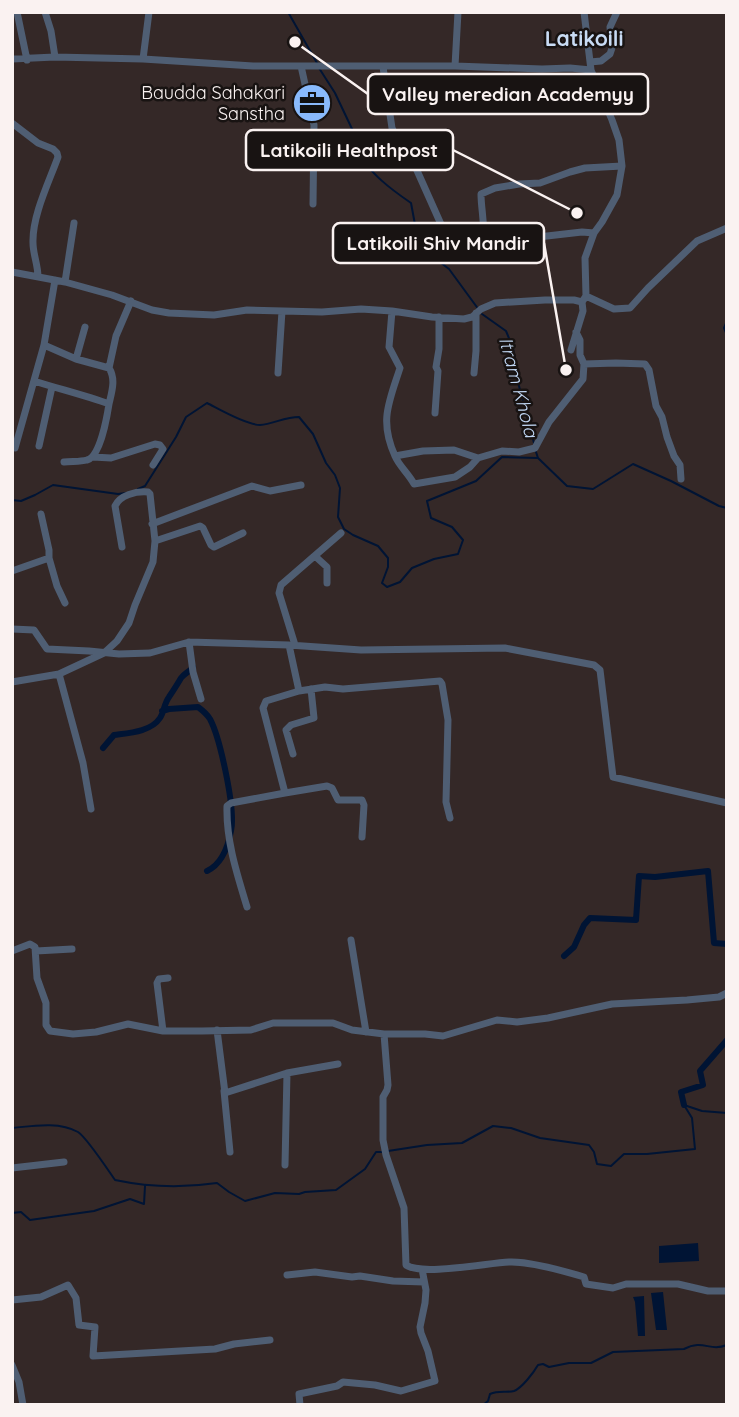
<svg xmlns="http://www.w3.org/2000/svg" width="739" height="1417" viewBox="0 0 739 1417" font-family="Quicksand,sans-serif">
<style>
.water{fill:#001434}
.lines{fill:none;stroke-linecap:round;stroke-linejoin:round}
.stream{stroke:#001434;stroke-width:2}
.canal{stroke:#001434;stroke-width:6}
.minor{stroke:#4f5e73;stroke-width:7}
.labels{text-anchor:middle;stroke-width:5;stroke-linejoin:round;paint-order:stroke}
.poi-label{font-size:18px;fill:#faf2f1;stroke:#181312;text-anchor:end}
.water-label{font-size:19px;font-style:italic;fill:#c0d6f3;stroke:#181312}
.quarter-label{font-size:21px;font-weight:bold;fill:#c8dbf4;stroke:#181312}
.leader{fill:none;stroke:#faf2f1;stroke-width:2.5}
.callout-dot{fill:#faf2f1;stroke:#181312;stroke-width:2.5}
.callout{fill:#181312;stroke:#faf2f1;stroke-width:2.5}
.callout-label{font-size:19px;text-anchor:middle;font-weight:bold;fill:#faf2f1}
</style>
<rect width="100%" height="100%" fill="#342827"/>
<path class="water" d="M698,1243L699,1261L659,1263V1246Z
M663,1292L667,1330H656L651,1293Z
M644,1296L645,1336H638L635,1302L633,1297Z"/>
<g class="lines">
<path class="stream" d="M288,12L317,63
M319,68L335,93L353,131L359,133C359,139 359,145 360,151C365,171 395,192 411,203L419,246L449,269L479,310
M482,314L506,331L513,348L519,386L534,443
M727,321L724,328L727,335
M536,452L538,458L567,486L593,489L633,464L671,481L719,506L727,508
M138,489L145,486L176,437L186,417L207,403C219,409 246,425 260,425C273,424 285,417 299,417L313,434L326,463L335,475L340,488L338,517L344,529L353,535L378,546L388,558V567L382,583L387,587L400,582L412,568L434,559L458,554L463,540L452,527L431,518L427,501L476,481L502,457L538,458
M12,500L21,501L35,495L53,485L118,494L126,493
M12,1128C32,1126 59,1121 78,1132C87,1138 108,1170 115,1180C148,1187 183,1188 217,1183L229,1192L245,1201L275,1193L299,1194L305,1192L336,1190L365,1169L376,1152H383
M388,1151L427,1145L462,1143L493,1126L511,1128L540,1138L589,1145L594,1152L597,1164L611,1166L624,1154H647L695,1149L692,1118L684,1105L702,1111L727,1113
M12,1213L21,1212L30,1220L94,1211L130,1199L144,1204L145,1186
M483,1405L488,1401L490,1394C499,1390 507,1393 514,1391C522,1388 534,1372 538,1365L543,1364L549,1367L569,1363H591L613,1352L684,1349C704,1339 709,1352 727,1345"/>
<path class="canal" d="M162,711L169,709L198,707C202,710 207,714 210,719C220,738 236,810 231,831C228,847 222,864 207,871
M103,748L114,735C128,733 151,732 160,718C164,712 164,704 169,697C173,691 177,685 181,678C185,673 189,672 193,667
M564,956L574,947L584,925L590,918L636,920L639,876L655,877L708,871L714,943L727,944
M684,1105L681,1092L703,1085L700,1071L727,1040"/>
<path class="minor" d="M17,12L27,60
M45,12L51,31L55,57
M12,59L55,57L143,59L253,66H455L542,69L570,68L591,70
M143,59L149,12
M590,62L601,61L610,54L612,48L610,27L617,12
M301,66L314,125L313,204
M455,66L458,12
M383,67L392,128L400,146L415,166L444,231L461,240L483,239L512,240L582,232L594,233
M12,123L38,143L53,149L57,153L58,157C49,182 32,216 33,243C33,254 38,265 38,277
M483,239C485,223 481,209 481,194L495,188L519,184L540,183L570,172L585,168L622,166
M12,272L65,282L112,295L152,310L169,313L214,315L247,310L322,312L361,309L392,311L432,317L464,319L472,317L481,309L495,303L545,300H574L582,302
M65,282L74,223
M586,296L614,309L630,308L648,288L697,241L727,228
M392,311L389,347L400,368C389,402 379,421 395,456C399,466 409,474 414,484L455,477L470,467L478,458L502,451L519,452L535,448L549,422L583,379L584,364L580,355V340L576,332
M44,345L76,359L109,368L116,336L131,301
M571,350L583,311L582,302L586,296L585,258L594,233L602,222L617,195L622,166L619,140L612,120L591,70L584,12
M76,359L85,327
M584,364L616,363L645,364L649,370L656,406L662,417L667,437L674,456L680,465L681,479
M109,368C116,379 112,391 109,404
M278,373L282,311
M474,373L476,351V313
M34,381C59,389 84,395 109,404C107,417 100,457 87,460C80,462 71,461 64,462
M435,413L438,371L436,367L439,349V317
M39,446L52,387
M15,448L44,345L55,280
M395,456L423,451L454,450L478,458
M93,457L111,458L155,444L160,445L163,449L153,465
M41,514L49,550V558
M152,524L252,486L270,491L301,485
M155,541L200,526L203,528L211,545L214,547L243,533
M316,557L327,567V583
M12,571L49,558L57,586L65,603
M12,629L34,630L47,649L89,651L119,654L150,653L189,642L289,645L361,650L505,648L594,665L600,670L613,777L727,803
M189,642L193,672L201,699
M289,645L299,691
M295,645L279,593L281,585L341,533
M59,674L83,763L91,809
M12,682L59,674L104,653L117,641L129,623L135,605L153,562L155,541L150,494L148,492C136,491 120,495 115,506L122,547
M293,754L286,730L291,725L314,718L311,689
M362,837L364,805L362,800H338L332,788L327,786L285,793L263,708L266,701L299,691L325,687L343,689L440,681L442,684L448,720L446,802L450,818
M247,907C237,874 226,841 227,806L231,803L285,793
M351,940L366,1032
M12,951L30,944L35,947L37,978L46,1003V1025L50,1031L73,1034L96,1032L128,1024L163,1031H202L251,1030L273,1023H333L352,1030L384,1034H425L443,1036L497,1020L517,1022L548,1018L612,1004L687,1000L719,997L727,993
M36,951L72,949
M217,1030L225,1093L287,1073L285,1165
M163,1031L157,983L159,979L168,978
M384,1034L388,1085L387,1090L383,1097V1140L386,1155L404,1208L406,1265C422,1276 487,1263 509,1262C529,1261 564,1271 584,1277L586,1284L613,1288L626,1284H678L708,1291H727
M287,1073L338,1064
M224,1091L230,1152
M12,1168L64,1162
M287,1275L315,1272L352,1277L360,1276L393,1281L424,1282
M12,1300L41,1297L68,1285L76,1298L79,1325L95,1327L93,1356L215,1349L234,1344L270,1340
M12,1365L19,1382L23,1405
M300,1405L299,1394L337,1386L343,1382L375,1385L401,1391L435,1381L428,1351L421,1333L420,1327L425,1303L426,1290L422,1269"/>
</g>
<defs>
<g id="office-disc" transform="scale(2.0125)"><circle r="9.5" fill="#89bafc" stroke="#181312"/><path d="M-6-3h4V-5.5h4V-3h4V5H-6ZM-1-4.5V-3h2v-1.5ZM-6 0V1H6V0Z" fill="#111"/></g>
</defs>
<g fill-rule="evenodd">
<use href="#office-disc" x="312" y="103"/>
</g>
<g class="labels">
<g class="poi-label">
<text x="285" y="99">Baudda Sahakari<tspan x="285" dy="21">Sanstha</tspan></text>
</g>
<g class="water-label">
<text transform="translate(519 387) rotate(75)" y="7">Itram Khola</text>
</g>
<g class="quarter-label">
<text x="584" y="46">Latikoili</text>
</g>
</g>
<path class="leader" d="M295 42L368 94M577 213L453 150M566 370L544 243"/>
<g class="callout-dot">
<circle cx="295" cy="42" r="7"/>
<circle cx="577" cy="213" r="7"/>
<circle cx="566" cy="370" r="7"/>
</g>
<g class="callout">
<rect x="368" y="74" width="280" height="40" rx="7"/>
<rect x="246" y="130" width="207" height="40" rx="7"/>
<rect x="333" y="223" width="211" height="40" rx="7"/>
</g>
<g class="callout-label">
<text x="508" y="101">Valley meredian Academyy</text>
<text x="349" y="157">Latikoili Healthpost</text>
<text x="438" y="250">Latikoili Shiv Mandir</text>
</g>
<rect width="739" height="1417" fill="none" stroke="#faf2f1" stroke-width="28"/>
</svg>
